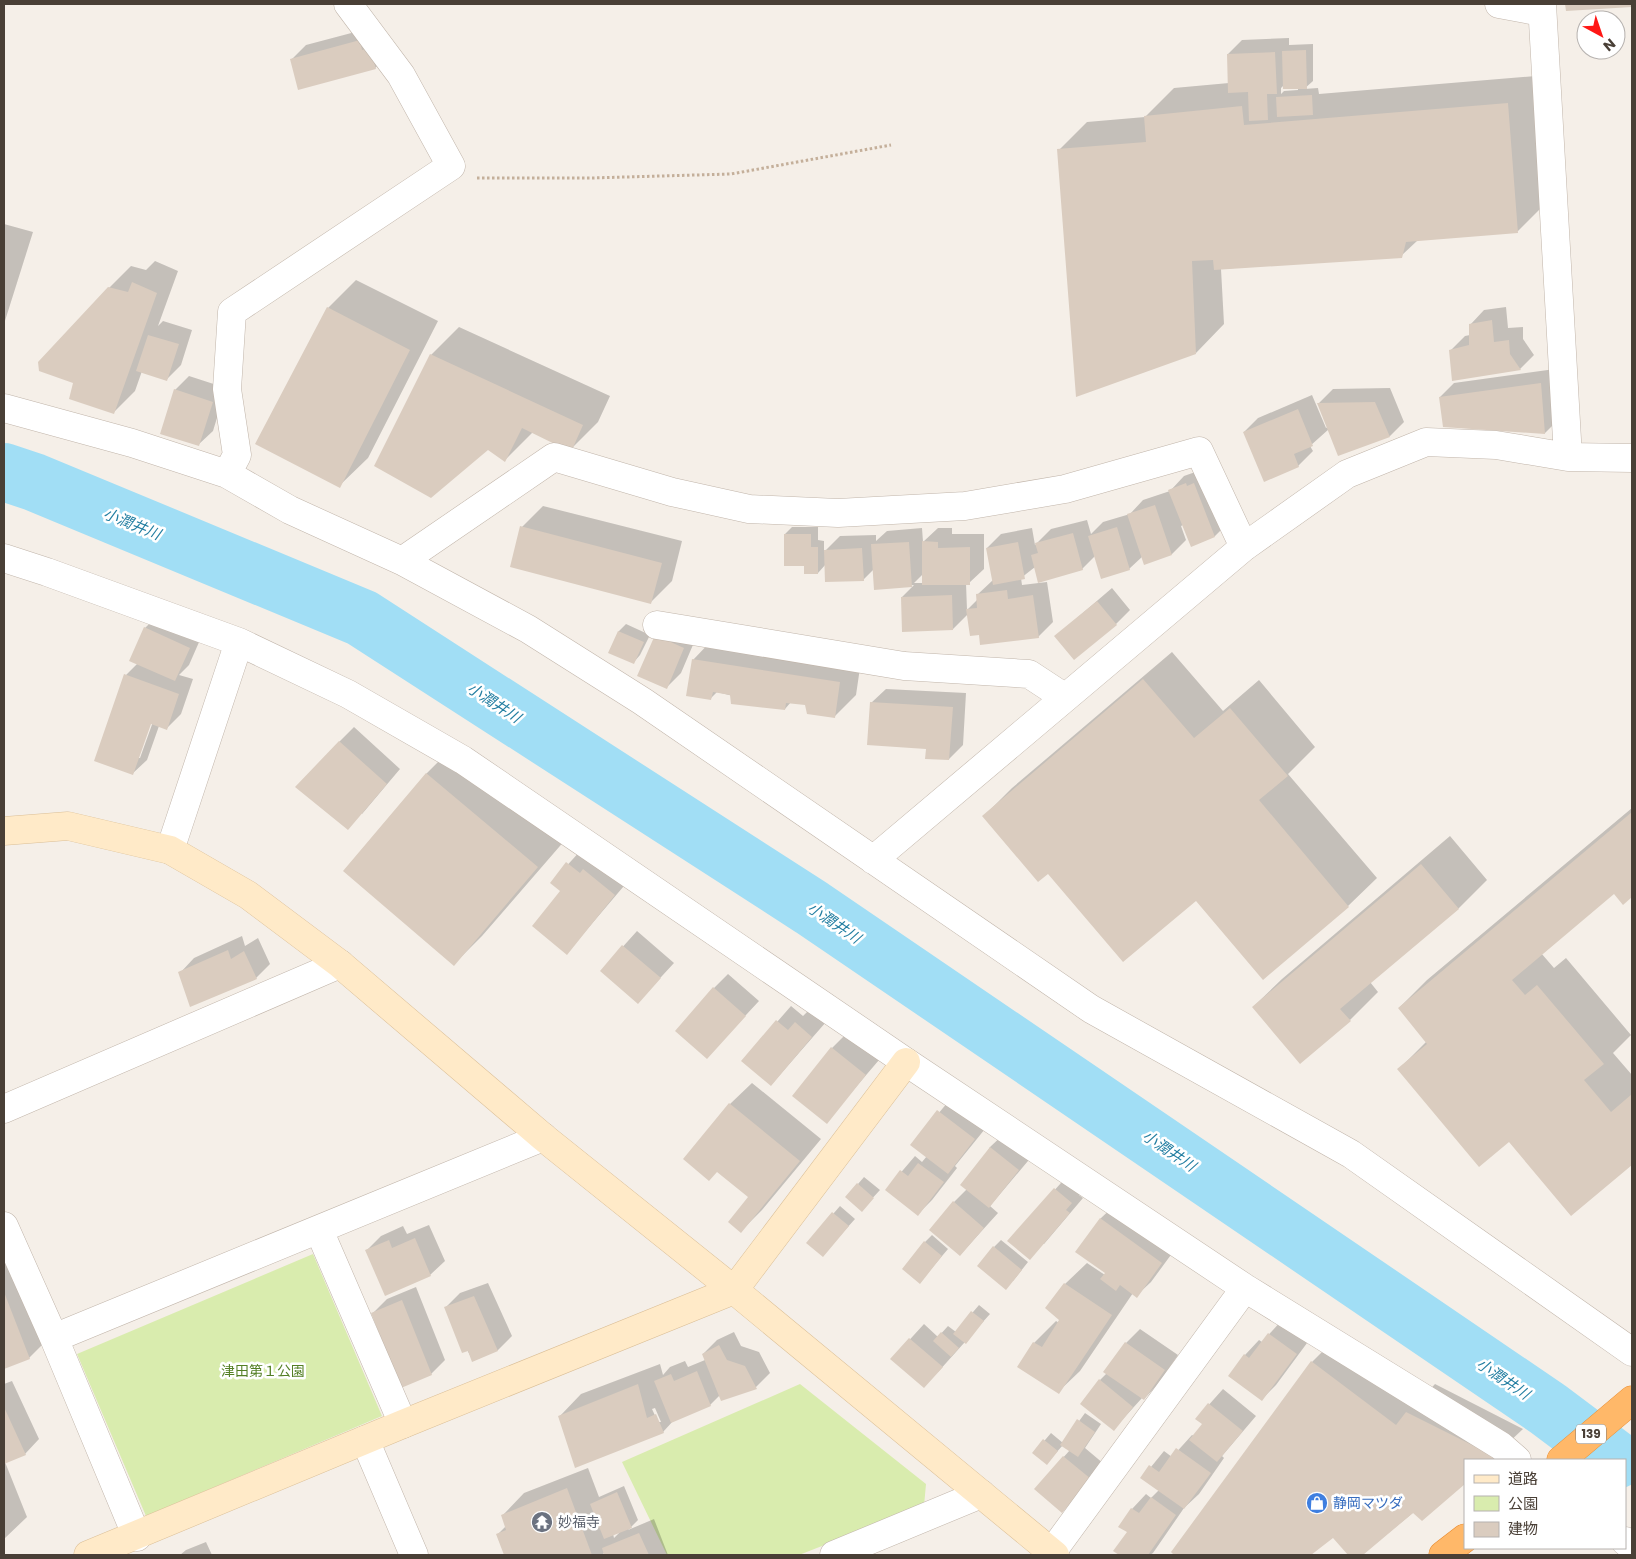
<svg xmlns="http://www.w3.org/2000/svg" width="1636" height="1559" viewBox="0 0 1636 1559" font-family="Poppins,'Noto Sans JP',sans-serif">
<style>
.green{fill:#d9ecae}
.shadow{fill:#0003;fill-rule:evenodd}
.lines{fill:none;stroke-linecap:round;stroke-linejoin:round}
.river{stroke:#a1def5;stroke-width:58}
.building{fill:#daccbf}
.street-casing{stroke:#c1b5aa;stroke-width:29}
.secondary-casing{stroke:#dbbf97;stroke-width:29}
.highway-casing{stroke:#e78a2f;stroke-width:29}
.path{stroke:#c4af9a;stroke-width:3;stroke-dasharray:2.5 2.5;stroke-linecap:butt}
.street{stroke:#fff;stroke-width:28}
.secondary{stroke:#ffeac8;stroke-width:28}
.highway{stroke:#ffb869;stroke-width:28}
.labels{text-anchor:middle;stroke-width:5;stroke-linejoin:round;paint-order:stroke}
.shield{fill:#fff;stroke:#807972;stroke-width:1}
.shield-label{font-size:12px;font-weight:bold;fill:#493f36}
.park-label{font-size:14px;fill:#547f25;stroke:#fff}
.shop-label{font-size:14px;fill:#366cbe;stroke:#fff;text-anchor:start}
.worship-label{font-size:14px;fill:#5b616d;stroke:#fff;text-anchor:start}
.water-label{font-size:15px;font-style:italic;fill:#247fa2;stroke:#fff}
</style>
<rect width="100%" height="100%" fill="#f5efe8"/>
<path class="green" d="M313,1254L382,1416L146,1516L77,1354Z
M800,1384L926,1484L924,1506L799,1555H667L622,1462Z"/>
<path class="shadow" d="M1567,4H1632V6L1567,10Z
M374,27L390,54L375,68L291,60L306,45Z
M1289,38V45L1313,44V81L1304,89L1318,88L1319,94L1536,76L1546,203L1518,231L1418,240L1401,256L1221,269L1224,324L1196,353L1059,150L1087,122L1145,117L1174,88L1229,83L1228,54L1242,40ZM1284,85L1298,88V90L1284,91L1281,94V88Z
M4,224L33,232L4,324Z
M155,261L178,271L158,326L163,321L192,330L181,365L167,379L142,371L135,391L113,413L109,288L131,266L146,270Z
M356,280L438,321L368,458L339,486L328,308Z
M1506,307L1508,328L1523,327V339L1534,355L1520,369L1453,379L1451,350L1465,336L1470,335V325L1484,310Z
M459,327L610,396L598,422L570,450L533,432L505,460L431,355Z
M1555,369L1559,419L1545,433L1440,397L1454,383Z
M189,376L226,388L213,431L198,445L175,390Z
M1390,388L1404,422L1390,436L1329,429L1310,446L1313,451L1298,466L1244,432L1258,418L1312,395L1326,428L1328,427L1319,403L1333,389Z
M1201,470L1229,522L1215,536L1191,545L1183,525L1181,526L1186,540L1172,554L1145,563L1143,556L1129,569L1095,556L1082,569L1035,567L1021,578L1022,585L1047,582L1053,622L1038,637L968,614L953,629L902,597L914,585L875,588L874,569L863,580L826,564L818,573L805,565L785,534L792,527H818V540L824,541V552L840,536L876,535V541L887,531L922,528L923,542L938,528H952V534H984V569L969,583H966L967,610L977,600V595L993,580L987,548L1001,534L1032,528L1035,545L1051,529L1087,520L1091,534L1103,522L1130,514L1143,500L1170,491L1184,476ZM923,574V583H914Z
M543,506L682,541L672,581L650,603L522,527Z
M1112,588L1130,610L1116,624L1056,636Z
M159,614L203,633L189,665L179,675L193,679L181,714L166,729L159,726L147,760L132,774L126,675L138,663L145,628ZM152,718L154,719L140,758H137Z
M626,624L650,635L640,655L634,662L610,652L619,631Z
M698,633L681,673L666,688L656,636Z
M714,638L861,661L856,695L834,717L806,704L791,702L785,709L717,692L711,698L693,660Z
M1172,652L1223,711L1259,680L1315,747L1288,774L1377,878L1348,906L1263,978L1196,899L1048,872L984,816L1012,788Z
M886,689L966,693L963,745L949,759L927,747L871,703Z
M354,727L400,769L362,814L339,742Z
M455,745L566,839L482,936L454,964L344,871L427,773Z
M1632,808V895L1623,903L1614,892L1541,953L1554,968L1566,958L1631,1035L1613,1053L1632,1075V1163L1571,1215L1509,1140L1399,1069L1427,1041L1399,1008L1427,980Z
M1450,836L1487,880L1459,908L1370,982L1378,992L1350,1020L1253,1007L1282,979Z
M582,849L629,880L567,953L562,891L552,882Z
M637,931L674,963L638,1002L601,971Z
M242,936L245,946L258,938L270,964L256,978L180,973L194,958Z
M728,974L759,1001L707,1057L714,988Z
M791,1006L803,1016L810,1009L826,1022L771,1085L743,1061Z
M846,1034L879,1060L826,1122L832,1048Z
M752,1083L821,1139L762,1210L741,1231L750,1197L718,1171L685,1159L730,1104Z
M953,1096L989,1124L955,1166L957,1168L932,1200L918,1214L886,1190L915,1156L922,1162L927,1156L912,1145Z
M1005,1133L1033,1155L990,1206L998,1213L960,1255L954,1202L967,1189L990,1147Z
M1069,1174L1085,1188L1079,1195L1083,1198L1044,1244L1009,1241Z
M864,1177L880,1190L868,1203L858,1184Z
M1116,1204L1176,1248L1151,1282L1136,1296L1133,1293L1080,1371L1058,1392L1019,1366L1034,1343L1056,1321L1059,1323L1065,1284L1087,1263L1105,1275L1106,1273L1077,1251L1101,1218Z
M840,1206L855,1219L829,1248L808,1243Z
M429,1225L445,1261L430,1275L367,1250L381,1236L403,1226L407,1234Z
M932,1235L948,1249L926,1275L925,1242Z
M1001,1240L1028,1262L1013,1281L994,1247Z
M4,1257L57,1330L29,1358L4,1368Z
M488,1283L512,1336L498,1350L473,1361L445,1308L460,1293Z
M416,1287L445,1360L431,1374L373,1313L387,1299Z
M979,1305L990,1314L938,1372L892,1359L924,1324L938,1337L948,1326L956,1332Z
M1283,1319L1310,1339L1276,1385L1262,1399L1230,1375L1245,1355L1259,1340L1262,1342Z
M1140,1329L1178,1355L1158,1384L1144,1399L1142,1398L1114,1429L1100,1380L1107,1373L1126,1343Z
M734,1332L741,1346L759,1352L770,1373L756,1387L720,1395L710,1405L674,1420L663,1432L560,1416L581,1394L660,1364L663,1375L670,1367L685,1361L688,1367L705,1360L703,1354L717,1340ZM655,1408L661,1422H658L652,1409Z
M1340,1334L1423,1397L1435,1384L1523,1429L1490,1460H1465L1414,1512L1361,1555H1349L1334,1536L1309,1555H1176L1172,1552L1312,1362Z
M12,1381L39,1439L25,1454L5,1462L27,1517L4,1539V1384Z
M1223,1389L1256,1416L1222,1456L1224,1458L1199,1494L1184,1508L1153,1553L1150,1555H1121L1115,1551L1128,1532L1120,1526L1132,1509L1146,1494L1151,1498L1159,1490L1142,1478L1164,1451L1172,1457L1192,1435L1194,1436L1204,1424L1197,1418Z
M1085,1413L1101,1424L1085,1448L1104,1464L1076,1497L1035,1489L1070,1450L1063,1445L1047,1463L1034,1453L1051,1433L1063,1443Z
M588,1468L599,1497L624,1486L638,1520L628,1530L654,1519L668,1555H606L605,1552L602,1555H505L497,1535L506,1526L503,1515L524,1493ZM621,1531L614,1538L613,1534Z
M206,1542L212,1555H180L186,1550Z"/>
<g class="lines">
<path class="river" d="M4,472L34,482L362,618L812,908L1548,1409L1616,1460"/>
</g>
<path class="building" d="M1565,4H1632V7L1566,11Z
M360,40L362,50L370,48L376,69L298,90L290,59Z
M1306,50L1307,89H1283L1282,51Z
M1275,52L1277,94H1267L1268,120L1249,121L1248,92L1228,93L1227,54Z
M1312,95L1313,115L1277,117L1276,97Z
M1508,103L1518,233L1406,242L1402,258L1214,270L1213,260L1192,261L1196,354L1076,397L1057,149L1146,142L1144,116L1242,106L1244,125Z
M132,282L157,293L114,414L69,399L73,383L39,371L38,362L108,287L128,292Z
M327,307L410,350L340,488L255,444Z
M1492,320L1494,342L1509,340L1510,354L1521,370L1452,381L1449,350L1469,345V324Z
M148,335L179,344L167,381L136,371Z
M430,354L583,425L571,452L522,428L505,462L488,450L431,498L374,466Z
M1541,383L1545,434L1443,427L1439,397Z
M174,389L213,402L199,446L160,434Z
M1375,402L1390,437L1338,456L1317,403Z
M1298,409L1313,446L1294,454L1299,467L1264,482L1243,432Z
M1186,483L1187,486L1194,483L1215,537L1191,547L1168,490Z
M1155,505L1172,555L1144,565L1127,514Z
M520,526L662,563L651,604L510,567Z
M1117,527L1130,570L1101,579L1088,536Z
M1073,533L1083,570L1038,583L1031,555L1038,553L1035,543Z
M784,534H811V547H818V574H804V566H784Z
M922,541L938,542V548L970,547V585H922Z
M909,542L912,587L874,590L871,544Z
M1018,542L1025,579L993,585L986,548Z
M862,548L864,581L825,582L824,550Z
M1007,590L1008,599L1033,595L1039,638L980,645L979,635L970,636L966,609L977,608L976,594Z
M952,595L953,630L902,632L901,597Z
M1097,601L1117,625L1074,660L1054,636Z
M144,627L190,648L175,681L129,661Z
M618,631L644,642L634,664L608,653Z
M655,635L684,648L667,689L637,676Z
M692,659L840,682L835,718L807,714L805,705L786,703L785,710L731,704L730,695L713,692L711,700L686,696Z
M124,674L179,694L167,730L151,724L133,775L94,761Z
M1143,679L1194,738L1230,708L1288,776L1259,800L1349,907L1263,980L1196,901L1123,962L1048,874L1038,882L982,816Z
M870,702L953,707L949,760L925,759L926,749L867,745Z
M339,741L387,784L348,830L295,787Z
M426,773L538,867L454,966L343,871Z
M1632,812V897L1623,905L1614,894L1512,980L1525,995L1537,985L1604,1064L1584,1080L1611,1112L1632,1094V1165L1571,1216L1509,1142L1479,1167L1397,1069L1427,1044L1398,1008Z
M566,862L580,873L583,869L615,895L567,955L532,926L560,891L550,883Z
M1421,864L1459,909L1340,1009L1351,1021L1300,1064L1252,1007Z
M622,945L661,978L638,1004L600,971Z
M228,950L231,959L244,951L257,979L190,1007L178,972Z
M713,987L746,1016L707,1059L675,1031Z
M776,1020L788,1030L795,1022L812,1037L771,1086L741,1061Z
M831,1047L866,1075L827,1124L792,1096Z
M729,1103L800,1161L741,1233L728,1222L748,1197L717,1172L709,1181L683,1159Z
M937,1110L975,1139L948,1174L910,1145Z
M990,1147L1019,1170L989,1208L960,1185Z
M918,1163L944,1182L918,1216L885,1190L900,1170L908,1176Z
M857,1183L874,1198L862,1212L845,1197Z
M1054,1188L1072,1203L1066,1210L1070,1213L1030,1260L1007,1241Z
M953,1201L984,1228L960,1256L929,1230Z
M832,1212L849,1226L823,1257L806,1243Z
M1100,1218L1162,1263L1137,1298L1120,1285L1116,1291L1100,1279L1105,1273L1075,1252Z
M415,1238L431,1276L385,1296L365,1250L389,1240L392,1248Z
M924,1241L942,1256L920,1284L902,1269Z
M993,1246L1022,1270L1006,1290L977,1266Z
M1064,1283L1112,1315L1059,1394L1017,1367L1033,1342L1042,1347L1059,1320L1045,1308Z
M4,1292L30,1359L4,1369Z
M474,1296L498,1351L472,1362L468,1351L462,1353L444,1307Z
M402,1300L432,1375L401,1388L371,1313Z
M971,1311L984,1321L966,1344L953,1334Z
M941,1332L959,1348L951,1357L933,1341Z
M1268,1333L1297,1354L1262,1401L1228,1376L1244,1354L1249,1358Z
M909,1338L943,1367L924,1388L890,1359Z
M1125,1342L1165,1370L1144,1400L1103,1372Z
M719,1345L727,1360L745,1366L757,1389L721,1401L702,1354Z
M1311,1361L1396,1425L1406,1412L1496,1457L1492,1460H1465V1484L1422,1521L1413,1513L1363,1555H1348L1333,1538L1311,1555H1174L1171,1552Z
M697,1371L711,1406L671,1423L654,1381L671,1374L674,1381Z
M1099,1379L1133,1407L1114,1431L1080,1404Z
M638,1384L647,1418L656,1414L664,1433L575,1468L558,1416Z
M1208,1403L1243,1431L1217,1462L1189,1440L1202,1424L1195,1419Z
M4,1407L26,1455L4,1464Z
M1077,1419L1095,1432L1078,1457L1060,1445Z
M1043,1439L1058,1451L1047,1465L1032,1453Z
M1176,1448L1211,1473L1184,1509L1140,1478L1149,1465L1159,1472Z
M1063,1456L1091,1479L1062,1513L1034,1489Z
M567,1488L592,1555H504L496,1534L506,1530L501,1515Z
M617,1492L632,1528L604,1539L590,1504Z
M1151,1497L1176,1515L1148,1555H1119L1113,1551L1127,1532L1118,1527L1131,1508L1139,1513Z
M639,1533L649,1555H604L602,1548Z"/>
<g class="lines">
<g class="street-casing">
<path id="street" d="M1499,4L1542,12
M1542,4L1568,457
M4,408L132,443L227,474L290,510L402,561L528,629L642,701L1091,1009L1351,1154L1632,1352
M227,474L237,455L227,389L232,312L451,166L401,75L348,4
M4,558L47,572L239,642L348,694L463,760L906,1062L1245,1288L1501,1446L1517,1460
M402,561L554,457L672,492L749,509L838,513L965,506L1065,489L1199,451L1244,547
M657,625L904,666L1029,674L1064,697
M170,850L239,642
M873,860L1244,547L1347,474L1426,442L1496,445L1568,457L1632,458
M4,1109L340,964
M4,1226L54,1338L137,1537
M319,1230L403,1424
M54,1338L543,1137
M365,1440L414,1555
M1625,1541L1632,1547
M1052,1552L1245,1288
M834,1555L981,1494"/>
</g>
<g class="secondary-casing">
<path id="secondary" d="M4,831L68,826L170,850L248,895L340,964L543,1137L734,1290L1055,1555
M88,1555L403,1424L734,1290L906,1062"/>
</g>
<g class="highway-casing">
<path id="highway" d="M1561,1460L1632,1400
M1443,1555L1465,1538"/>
</g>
<path class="path" d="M477,178H591L731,174L891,145"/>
<use href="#street" class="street"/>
<use href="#secondary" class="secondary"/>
<use href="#highway" class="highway"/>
</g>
<defs>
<g id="shop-disc" transform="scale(1.125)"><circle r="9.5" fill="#3f7fe0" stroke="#fff"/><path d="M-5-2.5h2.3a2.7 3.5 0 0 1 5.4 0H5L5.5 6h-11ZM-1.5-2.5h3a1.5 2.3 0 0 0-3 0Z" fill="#fff"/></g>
<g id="temple-disc" transform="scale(1.125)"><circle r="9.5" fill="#6b7280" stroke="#fff"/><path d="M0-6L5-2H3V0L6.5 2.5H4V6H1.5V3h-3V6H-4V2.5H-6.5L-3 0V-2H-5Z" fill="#fff"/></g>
</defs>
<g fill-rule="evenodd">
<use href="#shop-disc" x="1317" y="1503"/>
<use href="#temple-disc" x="542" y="1522"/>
</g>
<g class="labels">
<rect class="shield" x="1576" y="1424.5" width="30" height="19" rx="4"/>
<g class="shield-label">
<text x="1591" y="1438">139</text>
</g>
<g class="park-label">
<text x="263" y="1376">津田第１公園</text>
</g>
<g class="shop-label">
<text x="1333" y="1508">静岡マツダ</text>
</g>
<g class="worship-label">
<text x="558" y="1527">妙福寺</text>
</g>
<g class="water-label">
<text transform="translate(132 524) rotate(22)" y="5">小潤井川</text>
<text transform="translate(494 703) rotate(33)" y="5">小潤井川</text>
<text transform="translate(834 923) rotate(34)" y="5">小潤井川</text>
<text transform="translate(1169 1151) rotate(34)" y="5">小潤井川</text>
<text transform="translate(1503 1379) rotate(34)" y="5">小潤井川</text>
</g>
</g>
<rect width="1636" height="1559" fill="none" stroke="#493f36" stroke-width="10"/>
<rect x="1464" y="1459" width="162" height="90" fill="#ffffff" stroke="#b6b2af"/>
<rect x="1474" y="1475" width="25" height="8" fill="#ffeac8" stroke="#b6b2af"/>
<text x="1508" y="1484" font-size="15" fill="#493f36">道路</text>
<rect x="1474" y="1496" width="25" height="15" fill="#d9ecae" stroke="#b6b2af"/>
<text x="1508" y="1509" font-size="15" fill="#493f36">公園</text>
<rect x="1474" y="1522" width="25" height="15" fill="#daccbf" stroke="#b6b2af"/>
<text x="1508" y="1534" font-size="15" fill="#493f36">建物</text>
<g transform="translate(1601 35) rotate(140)"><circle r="24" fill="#ffffff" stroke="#b6b2af"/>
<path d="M0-4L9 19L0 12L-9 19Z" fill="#ff1715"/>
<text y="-8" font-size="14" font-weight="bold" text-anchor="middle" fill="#493f36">N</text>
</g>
</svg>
